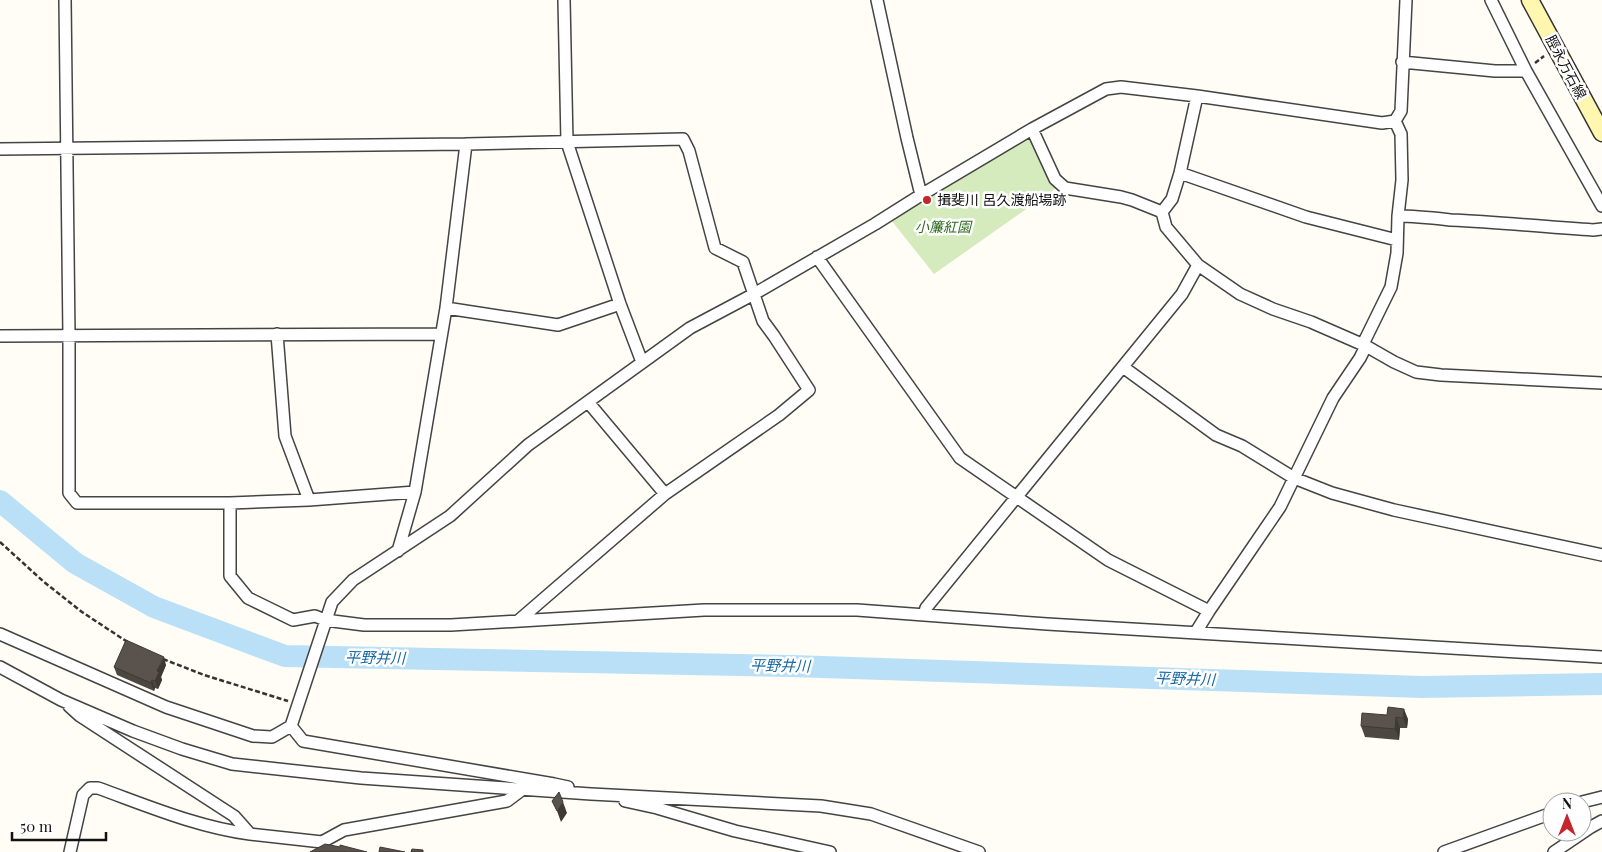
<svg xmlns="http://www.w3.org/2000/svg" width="1602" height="852" viewBox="0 0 1602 852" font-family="'Playfair Display','Noto Sans JP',serif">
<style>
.green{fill:#d5ebbd}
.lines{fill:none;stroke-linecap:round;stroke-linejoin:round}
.river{stroke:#b9e0f7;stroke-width:22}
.minor-casing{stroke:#444;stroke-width:14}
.secondary-casing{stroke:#333;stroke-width:19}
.path{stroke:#333;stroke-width:2.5;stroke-dasharray:5 2.5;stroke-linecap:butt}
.minor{stroke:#fff;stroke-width:11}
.secondary{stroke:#fff6b0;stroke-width:16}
.wall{fill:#4d4742}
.shaded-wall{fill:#3f3936}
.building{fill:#5a524d;stroke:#3f3936}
.poi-dot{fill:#c4262e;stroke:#fff;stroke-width:2}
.labels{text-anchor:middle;stroke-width:5;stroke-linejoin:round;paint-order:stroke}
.street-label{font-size:14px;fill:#111;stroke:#fff}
.poi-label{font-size:14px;fill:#111;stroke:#fff;text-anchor:start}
.park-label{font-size:14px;font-style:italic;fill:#2f6b1f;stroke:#fff}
.water-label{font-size:15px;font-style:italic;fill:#1768a6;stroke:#fff}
</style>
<rect width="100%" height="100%" fill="#fffdf5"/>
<path class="green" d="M1029,135L1056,188L934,274L891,220Z"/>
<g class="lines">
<path class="river" d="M0,501L75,563L154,607L285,656L792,666L1422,687L1602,684"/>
<g class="minor-casing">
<path id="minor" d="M65,0L69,336V493L77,503H230L309,500L415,492
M564,0L567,142L620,304L642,362
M877,0L907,138L921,195
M1491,0L1526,71L1602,206
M1402,62L1495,71H1526
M1395,121L1401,111L1406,0
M1032,129L1055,179L1065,188L1121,197L1132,200L1162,212L1166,227L1198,265L1240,294L1273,309L1311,322L1366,346L1394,362L1416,372L1441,375L1602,383
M0,149L466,144L683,139L689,151L715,248L743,262L763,321L774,336L809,390L779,415L665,494L518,621
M1180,173L1306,217L1397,240
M1162,212L1172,199L1180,173L1197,96
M1398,216C1416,216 1433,218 1451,220C1499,222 1546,227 1593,230L1602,229
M817,257L960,458L1108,560L1209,611
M446,308L558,325L620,304
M277,334L285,436L309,500
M0,336L441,334
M1363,344L1391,287L1397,253L1398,216L1402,180L1401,134L1395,121
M1123,367L1216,435L1242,446L1294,478L1332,493L1394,510L1602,555
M588,402L665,494
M230,503V576L248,598L293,620L315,616L325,620L364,625H451L704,610H857L1047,624L1602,657
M398,551L415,492L446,308L466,144
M924,615L926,608L1182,294L1198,265
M1196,632L1209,611L1280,507L1333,398L1360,358L1366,346
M0,634L166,707L253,736L272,737L291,726L332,602L353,580L450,516L528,445L690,328L754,294L875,224L921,195L1032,129L1106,89L1121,87L1197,96L1382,123L1395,121
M0,667L61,700L133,731L182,749L232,764L361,778L591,794L821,806L871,814L979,852
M69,706L80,716L234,816L250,834L322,842L344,830L507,801L523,789
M291,726L303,741L554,784L568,787
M625,801L657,808L735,831L830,852
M1582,802L1602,797
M70,852L83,795L90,788H98C148,806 197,827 250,834
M1444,852L1552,813
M1554,852L1591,827L1602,821"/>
</g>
<g class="secondary-casing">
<path id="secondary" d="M1530,0L1602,133"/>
</g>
<path class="path" d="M1535,63L1544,56
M0,542L44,582L82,612L129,643
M163,659L204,675L288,701"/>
<use href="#minor" class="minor"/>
<use href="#secondary" class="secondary"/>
</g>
<path class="wall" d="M166,665L161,677L162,680L158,689L155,688L154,691L117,675L114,667Z
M1387,715L1408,719L1407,728H1400L1399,740L1365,737L1361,726Z"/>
<path class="shaded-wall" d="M164,657L166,665L161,677L162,680L158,689L155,681L157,671Z
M152,680L155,688L154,691L151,683Z
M1404,709L1408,719L1407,728L1403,718Z
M1396,717L1400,728L1399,740L1395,729Z
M563,802L567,813L561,822L557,811Z"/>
<path class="building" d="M126,640L164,657L157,671L159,672L155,681L152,680L151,683L114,667Z
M1388,707L1404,709L1403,718L1396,717L1395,729L1361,726L1362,713L1387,715Z
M559,792L563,802L557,811L552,801Z
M325,844L340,847V845L367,852H310Z
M380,847L405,852H379Z
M412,849L423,850V852H411Z"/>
<circle class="poi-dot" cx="927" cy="200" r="5"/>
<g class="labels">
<g class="street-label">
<text transform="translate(1566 67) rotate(62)" y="5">脛永万石線</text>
</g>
<g class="poi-label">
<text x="937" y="205">揖斐川 呂久渡船場跡</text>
</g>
<g class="park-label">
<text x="943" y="232">小簾紅園</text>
</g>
<g class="water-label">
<text transform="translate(375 658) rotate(1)" y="5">平野井川</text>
<text transform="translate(780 666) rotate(1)" y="5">平野井川</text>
<text transform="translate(1185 679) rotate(2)" y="5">平野井川</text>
</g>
</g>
<g transform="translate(1567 817)"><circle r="24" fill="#ffffff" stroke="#a0a0a0"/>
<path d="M0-4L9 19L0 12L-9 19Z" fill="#c4262e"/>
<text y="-8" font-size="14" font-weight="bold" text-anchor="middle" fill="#111111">N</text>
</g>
<path d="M12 832v8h94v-8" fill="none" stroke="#111111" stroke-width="2.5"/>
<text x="20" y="832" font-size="15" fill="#111111" stroke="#ffffff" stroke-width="4" paint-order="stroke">50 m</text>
</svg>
